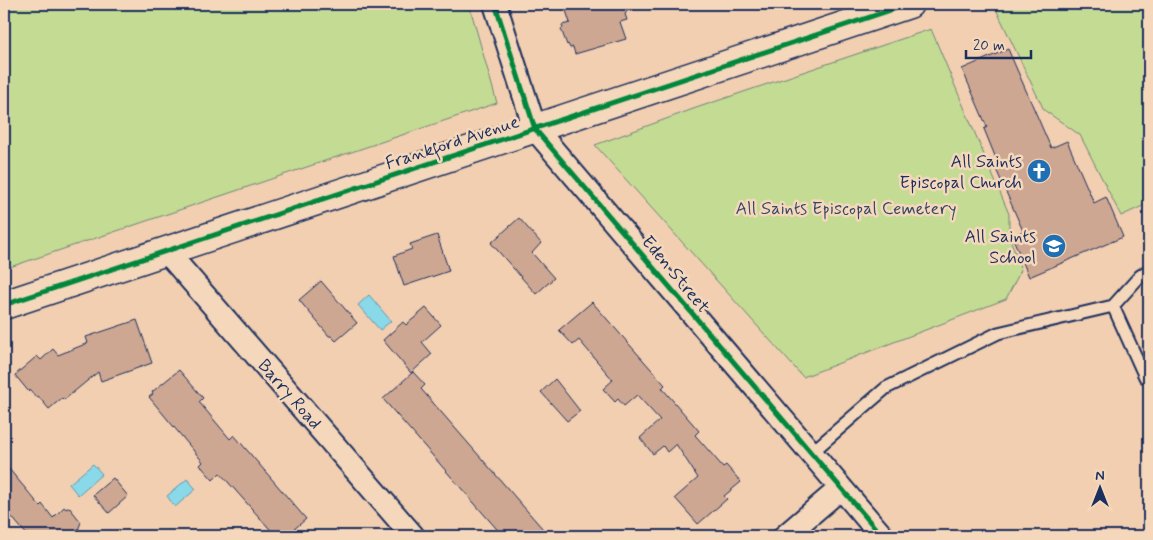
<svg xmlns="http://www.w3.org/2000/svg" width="1153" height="540" viewBox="0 0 1153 540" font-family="Mynerve,sans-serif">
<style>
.green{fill:#c3db92;stroke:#6f8578}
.water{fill:#8ad9e8;stroke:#5e95b1}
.building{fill:#cda792;stroke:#1b2f5e}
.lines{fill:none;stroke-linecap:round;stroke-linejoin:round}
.service-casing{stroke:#1b2f5e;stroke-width:15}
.minor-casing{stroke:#1b2f5e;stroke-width:26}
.primary-casing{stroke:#1b2f5e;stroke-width:31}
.service{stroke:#f5d8bb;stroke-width:11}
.minor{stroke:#f5d8bb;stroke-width:22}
.primary{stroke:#f5d8bb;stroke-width:28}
.cycleway-casing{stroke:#f5d8bb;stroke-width:8}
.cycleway{stroke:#00873e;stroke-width:5}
.labels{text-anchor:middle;stroke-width:5;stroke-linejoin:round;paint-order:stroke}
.street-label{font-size:18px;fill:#1b2f5e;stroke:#f5d8bb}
.poi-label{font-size:18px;fill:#1b2f5e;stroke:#f5d8bb;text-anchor:end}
.park-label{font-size:18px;fill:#344966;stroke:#f5d8bb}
</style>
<rect width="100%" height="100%" fill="#f2cfb1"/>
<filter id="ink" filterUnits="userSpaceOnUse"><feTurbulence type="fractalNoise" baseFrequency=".02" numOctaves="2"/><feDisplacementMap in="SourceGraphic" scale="10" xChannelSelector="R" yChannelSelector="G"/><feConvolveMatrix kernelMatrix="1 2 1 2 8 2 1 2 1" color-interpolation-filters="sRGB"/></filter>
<g filter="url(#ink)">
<path class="green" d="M4,4H469L497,103L4,269Z
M1006,4H1149V203L1121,216L1080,135L1044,110L995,7Z
M931,29L1009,214V235L1021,270L1006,299L803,377L595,145L696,108Z"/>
<path class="water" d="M369,295L391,321L380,330L358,305Z
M93,464L102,474L78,495L69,484Z
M187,479L196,489L175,507L167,496Z"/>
<path class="building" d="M564,4H633L625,14L627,20L620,22L626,39L575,54L573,47L570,48L568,44L567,45L561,29L563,28L562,25L570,23Z
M1008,49L1051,148L1067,141L1094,203L1106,197L1123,237L1029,277L1012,236L1023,231L993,162L997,161L984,129L987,127L962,69Z
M519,218L541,243L532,253L554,278L536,294L491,243Z
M437,235L449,271L404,286L394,256L412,249L410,244Z
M321,281L357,323L336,341L331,336H329L299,300Z
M592,302L665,385L662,388L699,431L695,435L723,467L726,465L741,482L724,496L727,499L698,524L675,498L698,478L676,444L667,452L663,446L653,454L640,438L660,420L637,395L624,406L618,399L615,402L603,389L613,380L579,340L573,345L559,330Z
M426,308L441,325L422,342L432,354L411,373L383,340L403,322L406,325Z
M137,320L152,363L101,381L98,372L64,400L62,398L49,409L38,396L36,397L30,390L29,392L15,375L37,356L41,360L53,349L58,355L88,343L86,337Z
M179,370L203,398L199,402L230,439L234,435L306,519L286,536H276L220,473L213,480L200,465L203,462L149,397L153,394L152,392Z
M413,372L425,385L421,389L549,536H503L383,399Z
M555,379L580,411L567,421L541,392Z
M4,463L40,506L42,504L53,518L64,507L66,509L69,507L81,522L76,536H28L4,508Z
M113,478L128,496L109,513L93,495Z"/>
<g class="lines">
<g class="service-casing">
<path id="service" d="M1113,306L1145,377L1149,375
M811,453L886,388L998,333L1113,306L1140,276L1149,270"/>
</g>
<g class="minor-casing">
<path id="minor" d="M495,4L535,129L882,536
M166,251L413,536
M785,536L841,488"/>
</g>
<g class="primary-casing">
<path id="primary" d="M4,305L909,4"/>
</g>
<use href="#service" class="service"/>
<use href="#minor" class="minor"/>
<use href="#primary" class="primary"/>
<g class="cycleway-casing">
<path id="cycleway" d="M495,4L535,129L882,536
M4,305L909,4"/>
</g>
<use href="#cycleway" class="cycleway"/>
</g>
</g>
<defs>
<g id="church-disc" transform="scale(1.25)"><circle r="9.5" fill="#1f6fb2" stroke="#f5d8bb"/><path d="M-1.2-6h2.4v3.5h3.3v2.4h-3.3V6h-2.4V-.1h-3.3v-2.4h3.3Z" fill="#fff"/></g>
<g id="school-disc" transform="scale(1.25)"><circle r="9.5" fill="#1f6fb2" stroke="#f5d8bb"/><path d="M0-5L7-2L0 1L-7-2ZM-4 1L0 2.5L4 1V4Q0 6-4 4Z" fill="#fff"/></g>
</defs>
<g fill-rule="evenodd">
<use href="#church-disc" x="1039" y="171"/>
<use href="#school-disc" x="1054" y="246"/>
</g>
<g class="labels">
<g class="street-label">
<text transform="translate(452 142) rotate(-18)" y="6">Frankford Avenue</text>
<text transform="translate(676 274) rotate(50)" y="6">Eden Street</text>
<text transform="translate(290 394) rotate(49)" y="6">Barry Road</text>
</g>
<g class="poi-label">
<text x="1022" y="167">All Saints<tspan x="1022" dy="21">Episcopal Church</tspan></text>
<text x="1036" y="242">All Saints<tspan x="1036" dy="21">School</tspan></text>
</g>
<g class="park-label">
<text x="846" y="214">All Saints Episcopal Cemetery</text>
</g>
</g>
<rect width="1153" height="540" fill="none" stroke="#f5d8bb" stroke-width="20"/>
<rect x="10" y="10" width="1133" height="520" fill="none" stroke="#1b2f5e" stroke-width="2" filter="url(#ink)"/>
<g transform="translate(1100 488)" stroke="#f5d8bb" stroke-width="4" paint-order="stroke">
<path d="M0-4L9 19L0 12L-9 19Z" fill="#1b2f5e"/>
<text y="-8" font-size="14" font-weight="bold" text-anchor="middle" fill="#1b2f5e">N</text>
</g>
<path d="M966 50v8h65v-8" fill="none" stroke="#1b2f5e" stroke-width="2.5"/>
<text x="973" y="50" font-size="15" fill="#1b2f5e" stroke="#f5d8bb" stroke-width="4" paint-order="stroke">20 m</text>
</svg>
